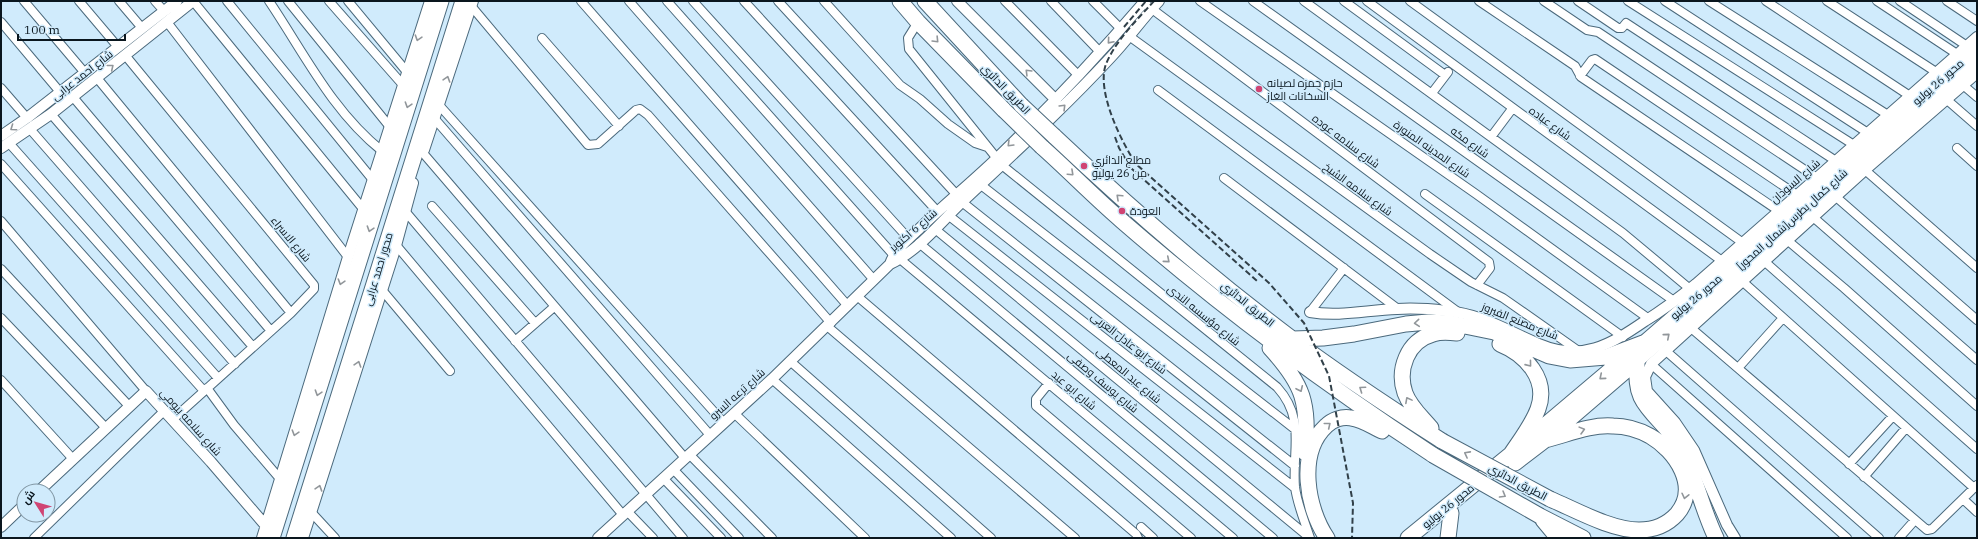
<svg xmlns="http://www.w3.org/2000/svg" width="1978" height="539" viewBox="0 0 1978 539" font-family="'IBM Plex Serif',Cairo,serif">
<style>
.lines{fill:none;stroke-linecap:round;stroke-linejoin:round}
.minor-casing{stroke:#4b697c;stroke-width:10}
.tertiary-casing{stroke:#4b697c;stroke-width:12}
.trunk-casing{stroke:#4b697c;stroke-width:15}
.motorway-casing{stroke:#4b697c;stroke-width:17}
.minor{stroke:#fff;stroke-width:8}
.tertiary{stroke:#fff;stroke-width:10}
.trunk{stroke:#fff;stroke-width:13}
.motorway{stroke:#fff;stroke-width:15}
.rail{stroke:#314049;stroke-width:2;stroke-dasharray:6 3;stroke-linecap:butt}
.motorway-bridge-casing{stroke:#4b697c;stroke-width:17;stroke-linecap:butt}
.motorway-bridge{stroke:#fff;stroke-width:15}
.oneway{stroke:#91969a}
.poi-dot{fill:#d04473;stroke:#d0ebfc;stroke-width:1.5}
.labels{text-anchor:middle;stroke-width:3;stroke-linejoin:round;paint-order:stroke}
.street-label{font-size:11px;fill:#0a161e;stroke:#d0ebfc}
.poi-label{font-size:11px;fill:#0a161e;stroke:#d0ebfc;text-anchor:start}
</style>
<rect width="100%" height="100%" fill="#d0ebfc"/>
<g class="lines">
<g class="minor-casing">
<path id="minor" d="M24,1L85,73
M79,1L118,47
M119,1L142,28
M155,1L164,11
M193,1L364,210
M227,1L373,180
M269,1C304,53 332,111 382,151
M288,1L390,127
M329,1L403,85
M348,1L407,72
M581,1L848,306
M629,1L874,280
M667,1L898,260
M693,1L909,239
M744,1L937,211
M778,1L956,194
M824,1L900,85L920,99L948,124L975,143L987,147
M1005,1L1079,76
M1051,1L1100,52
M1093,1L1121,29
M1200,1L1476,194L1649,319
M1253,1L1674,301
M1304,1L1623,233L1690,289
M1344,1L1445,75
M1367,1L1722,261
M1410,1L1743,243
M1479,1L1575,66L1581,77L1779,211
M1544,1L1587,30L1598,32L1817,178
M1578,1L1618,28H1622L1626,23L1836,161
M1628,1L1854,145
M1665,1L1868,133
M1709,1L1888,115
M1766,1L1910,96
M1827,1L1936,72
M1877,1L1957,54
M1900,1L1967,46
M1947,1L1977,21
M1148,6L1489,262L1490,268L1477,285
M472,7L588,145L598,144L636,110L640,109L648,115L831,323
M1,22L60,92
M167,22L348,257
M918,22L908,38L909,49L1003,166L1277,387C1306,419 1292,449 1295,487C1297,504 1305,522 1310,538
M1129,36L1430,254L1471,282L1503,298L1580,352
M542,38L619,126
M125,55L314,285V289L291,313L172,420
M1580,76L1592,60L1595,59L1797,195
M97,78L291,313
M1963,85L1977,97
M1,88L27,118
M1158,90L1458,312
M1432,93L1448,72
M73,97L271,331
M1946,99L1977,126
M439,105L724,423
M51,114L253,347
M434,118L710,435
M30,129L235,364
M1491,137L1512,109
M9,143L218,378
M1957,148L1977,166
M423,153L685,458
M1,164L204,391
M1865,170L1977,268
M1224,178L1398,309
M981,185L1296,430
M1425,194L1623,337
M1835,196L1977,320
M962,202L1295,466
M432,206L535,323
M405,211L683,538
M948,215L1295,488
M1813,217L1977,360
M1,221L146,391
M935,229L1310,538
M1787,240L1844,288L1977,406
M919,243L1273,538
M396,245L623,515
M900,259L1233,538
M1764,261L1977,449
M1,269L129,406
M1742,281L1974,488
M382,290L450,371
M857,296L1136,534L1138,538
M1310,312L1344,268
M1,318L106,428
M827,326L1075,538
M1691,328L1927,530L1932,529L1977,485
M515,341L554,307
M1666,351L1879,538
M790,361L991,538
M1651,364L1847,538
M1738,368L1783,318
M772,379L951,538
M1,380L73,459
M1049,383L1036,399V406L1191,538
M207,388L234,425L281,480
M734,413L865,538
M689,454L772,538
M1849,464L1893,416
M673,469L739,538
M1864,477L1906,428
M663,478L721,538
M1963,499L1977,512
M627,511L653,538
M311,512L335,538
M1141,527L1153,538
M34,538L164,411
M1899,538L1915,520"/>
</g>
<g class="tertiary-casing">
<path id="tertiary" d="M957,1L1056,100
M1,136L27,118L177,1
M1,148L51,114L193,1
M424,150L473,1
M890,264C895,249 909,239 920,228C945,204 972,182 997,158C1049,108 1098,56 1145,1
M1310,312C1340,317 1367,310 1397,309C1413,308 1430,309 1446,311C1482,314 1506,330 1539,344C1582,362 1610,345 1645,321C1663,310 1680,297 1696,284L1977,37
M39,491L146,391L211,462L266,526
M1,527L24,505
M262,538L348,257L430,1
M303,538L394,253L413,183
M598,538L772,379L890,264C918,251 939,224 961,203C1012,155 1064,108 1111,57C1128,39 1142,19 1159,1
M1735,538L1727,525L1694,450L1675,422L1647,391L1645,377L1651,364L1865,170L1977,73"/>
</g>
<g class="trunk-casing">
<path id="trunk" d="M1643,343L1725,272L1977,48
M1637,361L1732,279L1977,60"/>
</g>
<g class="motorway-casing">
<path id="motorway" d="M900,1L918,22L1004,110
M925,1L1021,105
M1054,136C1128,206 1205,273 1287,335C1337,373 1389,407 1442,441
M1042,147C1069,171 1094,197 1122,221C1220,306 1324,384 1433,455
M1293,339L1323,338L1354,334L1406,324L1428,322L1450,323L1494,332L1549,356L1570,360L1606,357L1643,343
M1500,344C1525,354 1549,379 1538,409C1532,425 1521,439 1511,454
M1270,348C1304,385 1309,403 1305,453
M1637,361C1637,374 1636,386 1641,397C1649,414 1667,426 1677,442C1695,472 1701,507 1716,538
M1431,428C1422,417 1410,407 1405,393C1397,370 1407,341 1433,334C1441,331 1449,332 1457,333
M1545,440C1566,435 1591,424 1613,426C1626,426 1639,430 1650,436C1676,451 1700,487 1677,514C1666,526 1654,530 1639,530C1611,530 1576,510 1550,499
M1515,463L1545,440L1637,361
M1540,516L1583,538
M1543,520L1558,538
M272,538L441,1
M294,538L463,1
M1327,538C1307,509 1297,453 1326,426C1332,420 1342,416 1351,418C1362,419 1373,427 1382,431
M1408,538L1511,454L1633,351
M1448,538L1451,513"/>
</g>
<use href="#minor" class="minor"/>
<use href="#tertiary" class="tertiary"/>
<use href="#trunk" class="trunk"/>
<use href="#motorway" class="motorway"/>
<path class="rail" d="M1154,1C1137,20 1116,40 1106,64C1096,91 1121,141 1136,164L1269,283L1304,323L1329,376L1353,503L1352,538
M1124,27L1146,1
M1115,137L1119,148L1131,168L1257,281"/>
<g class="motorway-bridge-casing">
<path id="motorway-bridge" d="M1021,105L1054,136
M1004,110L1042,147
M1442,441L1550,499
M1433,455L1540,516"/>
</g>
<use href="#motorway-bridge" class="motorway-bridge"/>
</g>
<defs><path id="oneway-chevron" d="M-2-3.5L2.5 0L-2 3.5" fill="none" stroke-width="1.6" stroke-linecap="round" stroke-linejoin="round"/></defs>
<g class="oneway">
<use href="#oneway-chevron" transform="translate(418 38) rotate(108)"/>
<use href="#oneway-chevron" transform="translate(936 40) rotate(46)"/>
<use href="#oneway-chevron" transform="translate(1110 41) rotate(131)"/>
<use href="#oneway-chevron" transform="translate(111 67) rotate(-39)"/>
<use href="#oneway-chevron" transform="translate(1028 72) rotate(-135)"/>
<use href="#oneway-chevron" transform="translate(447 79) rotate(-72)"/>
<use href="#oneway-chevron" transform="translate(408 105) rotate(108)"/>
<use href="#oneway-chevron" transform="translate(1063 107) rotate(-45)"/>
<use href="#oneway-chevron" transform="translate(13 128) rotate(145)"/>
<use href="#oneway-chevron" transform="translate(1010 144) rotate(135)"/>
<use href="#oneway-chevron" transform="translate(1071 173) rotate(43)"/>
<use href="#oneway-chevron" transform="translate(1119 197) rotate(-137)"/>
<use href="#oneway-chevron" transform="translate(370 229) rotate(108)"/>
<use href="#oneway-chevron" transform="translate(1167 260) rotate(40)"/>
<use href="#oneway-chevron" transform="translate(341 282) rotate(107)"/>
<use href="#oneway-chevron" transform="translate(1417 323) rotate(175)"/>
<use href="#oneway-chevron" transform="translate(1667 336) rotate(-41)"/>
<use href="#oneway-chevron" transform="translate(358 364) rotate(-72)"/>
<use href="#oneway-chevron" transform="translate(1529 364) rotate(51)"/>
<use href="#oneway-chevron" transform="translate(1602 377) rotate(140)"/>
<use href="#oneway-chevron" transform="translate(1300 389) rotate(65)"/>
<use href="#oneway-chevron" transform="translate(1362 389) rotate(-145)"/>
<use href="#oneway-chevron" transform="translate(318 393) rotate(108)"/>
<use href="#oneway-chevron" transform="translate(1408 400) rotate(-118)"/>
<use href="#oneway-chevron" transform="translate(1328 425) rotate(-39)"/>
<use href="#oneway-chevron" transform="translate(1582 430) rotate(-15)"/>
<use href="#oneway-chevron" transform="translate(295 433) rotate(107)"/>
<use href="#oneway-chevron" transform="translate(1467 454) rotate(-152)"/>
<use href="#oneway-chevron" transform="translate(319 488) rotate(-72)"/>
<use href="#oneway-chevron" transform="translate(1503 495) rotate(30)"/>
<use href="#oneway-chevron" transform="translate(1685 496) rotate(103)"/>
</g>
<g class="poi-dot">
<circle cx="1259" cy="89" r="4"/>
<circle cx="1084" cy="166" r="4"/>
<circle cx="1122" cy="211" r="4"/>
</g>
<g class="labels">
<g class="street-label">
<text transform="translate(82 75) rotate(-38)" y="4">شارع احمد عرابى</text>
<text transform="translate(1938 82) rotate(-41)" y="4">محور 26 يوليو</text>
<text transform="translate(1006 89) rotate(46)" y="4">الطريق الدائري</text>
<text transform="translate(1550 123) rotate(36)" y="4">شارع عباده</text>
<text transform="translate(1346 141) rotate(37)" y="4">شارع سلامه عوده</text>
<text transform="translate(1470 142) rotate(36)" y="4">شارع مكه</text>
<text transform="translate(1432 149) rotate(35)" y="4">شارع المدينه المنورة</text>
<text transform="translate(1795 181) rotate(-41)" y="4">شارع السودان</text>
<text transform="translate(1358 189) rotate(36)" y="4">شارع سلامه الشيخ</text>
<text transform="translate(1792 219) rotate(-42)" y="4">شارع كمال بطرس[شمال المحور]</text>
<text transform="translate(913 230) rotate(-41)" y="4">شارع 6 اكتوبر</text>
<text transform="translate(291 239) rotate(50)" y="4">شارع الاسراء</text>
<text transform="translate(378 269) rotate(-73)" y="4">محور احمد عرابى</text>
<text transform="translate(1696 297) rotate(-40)" y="4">محور 26 يوليو</text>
<text transform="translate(1248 304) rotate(39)" y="4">الطريق الدائري</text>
<text transform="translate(1204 315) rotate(39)" y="4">شارع مؤسسه الندى</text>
<text transform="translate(1520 321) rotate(22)" y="4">شارع مصنع الفيروز</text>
<text transform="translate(1129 343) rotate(38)" y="4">شارع ابو عادل العربى</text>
<text transform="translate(1129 375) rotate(40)" y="4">شارع عبد المعطى</text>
<text transform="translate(1103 382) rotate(40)" y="4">شارع يوسف وصفى</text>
<text transform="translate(1074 390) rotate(40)" y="4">شارع ابو عيد</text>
<text transform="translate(737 394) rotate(-42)" y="4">شارع ترعه السرو</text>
<text transform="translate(191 422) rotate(48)" y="4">شارع سلامه بيومي</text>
<text transform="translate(1518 482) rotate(28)" y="4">الطريق الدائري</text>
<text transform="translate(1448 506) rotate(-39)" y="4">محور 26 يوليو</text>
</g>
<g class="poi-label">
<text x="1267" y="87">حازم حمزه لصيانه<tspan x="1267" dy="13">السخانات الغاز</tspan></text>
<text x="1092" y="164">مطلع الدائري<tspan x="1092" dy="13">من 26 يوليو</tspan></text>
<text x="1130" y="215">العودة</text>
</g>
</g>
<rect width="1978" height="539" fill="none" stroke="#0a161e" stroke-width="4"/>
<g transform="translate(36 503) rotate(307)"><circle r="19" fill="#d0ebfc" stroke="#8196a3"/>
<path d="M0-3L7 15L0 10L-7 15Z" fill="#d04473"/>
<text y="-6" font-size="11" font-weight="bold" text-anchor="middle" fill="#0a161e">ش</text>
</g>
<path d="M18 34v6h107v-6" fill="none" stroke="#0a161e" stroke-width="2"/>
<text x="24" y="34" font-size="12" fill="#0a161e" stroke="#d0ebfc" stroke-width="3" paint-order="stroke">100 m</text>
</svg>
